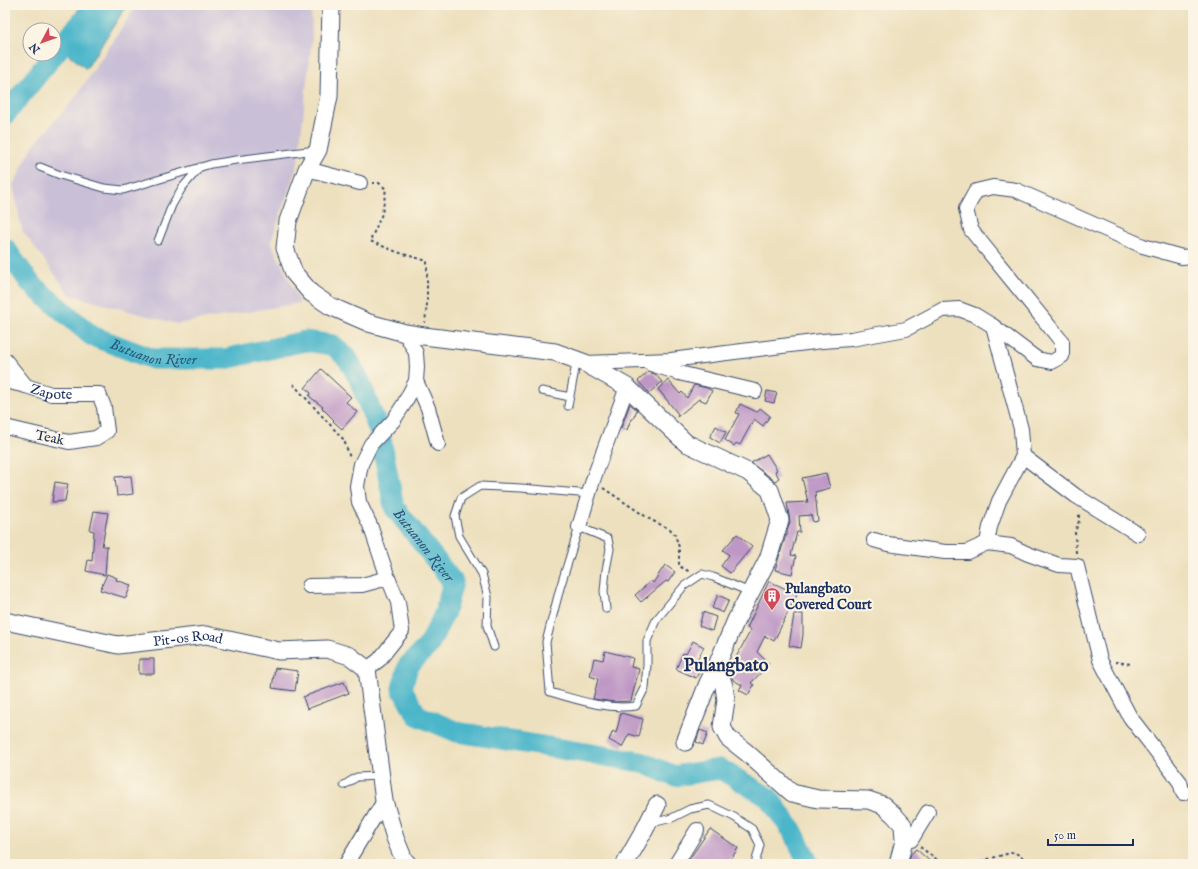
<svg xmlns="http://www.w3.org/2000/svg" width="1198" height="869" viewBox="0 0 1198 869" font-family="'IM FELL English',serif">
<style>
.industrial{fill:#c9bfd7}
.water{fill:#4cb6ca;stroke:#347294}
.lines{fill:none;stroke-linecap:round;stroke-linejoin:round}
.river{stroke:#4cb6ca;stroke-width:21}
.building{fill:#be97c5}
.service-casing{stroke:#3a4a6c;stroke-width:9}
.minor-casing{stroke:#3a4a6c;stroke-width:16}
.tertiary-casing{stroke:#3a4a6c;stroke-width:19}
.path{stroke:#3a4a6c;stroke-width:2;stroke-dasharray:3 3;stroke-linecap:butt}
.service{stroke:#fff;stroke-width:7}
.minor{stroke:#fff;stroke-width:14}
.tertiary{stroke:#fff;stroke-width:17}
.labels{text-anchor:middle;stroke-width:4;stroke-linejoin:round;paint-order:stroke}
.street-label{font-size:14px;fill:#1b2f5e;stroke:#fcf5e5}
.poi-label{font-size:14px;font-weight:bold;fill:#1b2f5e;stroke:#fcf5e5;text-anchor:start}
.water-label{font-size:15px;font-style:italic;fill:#2a587e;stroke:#fcf5e5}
.district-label{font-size:18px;font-weight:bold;fill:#1b2f5e;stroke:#fcf5e5}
</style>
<rect width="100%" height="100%" fill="#fcf5e5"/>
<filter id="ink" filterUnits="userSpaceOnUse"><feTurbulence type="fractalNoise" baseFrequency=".025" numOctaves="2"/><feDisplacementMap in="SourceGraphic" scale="8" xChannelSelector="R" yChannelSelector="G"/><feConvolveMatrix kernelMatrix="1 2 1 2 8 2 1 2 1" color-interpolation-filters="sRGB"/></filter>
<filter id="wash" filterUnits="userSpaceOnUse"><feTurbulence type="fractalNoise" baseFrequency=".012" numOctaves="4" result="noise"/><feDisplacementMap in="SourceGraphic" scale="16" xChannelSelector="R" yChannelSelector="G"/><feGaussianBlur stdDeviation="0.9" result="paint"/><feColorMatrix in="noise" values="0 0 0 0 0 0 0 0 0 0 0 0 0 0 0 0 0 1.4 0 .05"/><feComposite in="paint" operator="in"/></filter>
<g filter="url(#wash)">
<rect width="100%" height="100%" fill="#ede0be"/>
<path class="industrial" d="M137,5H311L312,36L298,162L271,242L300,303L177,324L70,295L22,230L13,185L33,146L75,98Z"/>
<path class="water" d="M82,5H127L86,69L54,42Z"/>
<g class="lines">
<g class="river">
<path d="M5,115L69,36L98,5"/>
<path id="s1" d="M5,248L31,284L92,336L153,359H225L305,341L333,345L348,359L359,379L380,434L394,507L453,582L445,612L429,645L408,666L402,689L417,715L457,732L641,762L674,776L720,769L768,797L792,830L809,864"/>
</g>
</g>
<g id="blocks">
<path class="building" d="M321,369L351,397L346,402L357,412L342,429L333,421L334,420L322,408L323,407L309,396L311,393L305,388Z
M648,372L655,374L662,382L649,393L638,381Z
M668,380L680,394L682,392L687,398L694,385L707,388L712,391L706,402L699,399L677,417L678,414L658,389Z
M767,391L777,393L774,403L765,401Z
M630,404L637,410L633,419H631L627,430L621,428Z
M740,404L757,412L760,408L770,416L763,426L754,419L740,445L736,443L734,446L725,440L739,414L736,413Z
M716,426L726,432L720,443L710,437Z
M767,454L777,470L775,471L779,478L775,481L751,463Z
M826,473L830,488L815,492L818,521L813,522L811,515L799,516L800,532H797L791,555L796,556L792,574L775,570L786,535L787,536V531L790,522L787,503L808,502L802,478Z
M131,476L133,494L117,496L115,477Z
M55,482L68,484L65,501L52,502Z
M94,511L108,513L102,546H107L105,575L86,571L88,560L92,561L94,531L90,530Z
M737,534L752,547L730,573L721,566L729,555L723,550Z
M665,565L675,572L668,582L666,581L641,602L635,595L651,581L653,583Z
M107,574L117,578L116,580L131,585L126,598L100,590Z
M769,581L797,594L774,641L765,636L757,652L769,664L751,683L754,685L748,695L739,690L742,685L733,680L729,670L751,630L747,628Z
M718,595L729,600L723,613L712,608Z
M703,612L716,617L712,631L699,626Z
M794,614H803V635L801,648L789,646Z
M693,641L704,647L697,660L704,663L696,678L676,669L683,653L686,654Z
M605,651L633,658L631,667L639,669L631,701L614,702L593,699L598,679L590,676L594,658L603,660Z
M139,659H154V674H139Z
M275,668L298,671L295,691L272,688Z
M344,682L349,693L307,709L303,697Z
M621,713L643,719L639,737L629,734L622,747L609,740L613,731L616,733Z
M700,730L708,733L703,745L696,742Z
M710,829L738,848L728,864H686Z
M916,849L933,864H908L911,854Z"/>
</g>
</g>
<g filter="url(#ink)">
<use href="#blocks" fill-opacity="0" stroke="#3a4a6c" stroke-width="1"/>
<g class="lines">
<g class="service-casing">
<path id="service" d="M40,167L60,175L104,188L123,190L211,164L236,160L316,150
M158,241L172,205L182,188L200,167
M542,391L570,397
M568,406L577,359
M606,609L604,591L606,570L610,549L608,539L579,527L560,588L546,642L550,692C578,700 606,710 636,706L645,688L647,665V641L656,620L684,586L702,574L713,577L750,592
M494,647L487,626L488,597L482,574L459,536L455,516L461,498L480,486L521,488L590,494
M344,785L357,777L381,776
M650,825L652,823L672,818L690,809L709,805L734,817L752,829L760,845L755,864"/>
</g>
<g class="minor-casing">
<g id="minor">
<path d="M307,169L360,183"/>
<path d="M5,360L26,386"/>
<path d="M585,363L671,360L822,341L851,339L906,329L942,310L959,309L975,315L993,326L1037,359L1052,362L1062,356V342L971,230L966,209L976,191L993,187L1016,190L1143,246L1182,257L1193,256"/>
<path d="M651,364L679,373L755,391"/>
<path id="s2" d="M5,381L26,386L51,394H99L104,407L107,431L96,438L69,442L5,427"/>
<path d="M416,381L428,408L438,444"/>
<path d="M1023,456L1076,496L1138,534"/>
<path d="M579,527L593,480L627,387"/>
<path d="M874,540L888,544L945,552H967L987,543L1011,546L1028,554L1059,565L1077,566L1100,660L1130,717L1180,782L1183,793"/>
<path d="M987,543L990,527L999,501L1023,456L1021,429L993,326"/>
<path d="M309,586L362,585L388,578"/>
<path d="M367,669L379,660L402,631L398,602L388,578L370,525L359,502L357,486L361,464L371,444L393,421L404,404L416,381L417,367L416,353L405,333"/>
<path d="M904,841L911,840L928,812"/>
<path d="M346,864L384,801"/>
<path d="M676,864L697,830"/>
</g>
</g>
<g class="tertiary-casing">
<g id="tertiary">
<path d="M331,5L329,96L318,150L307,169L288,221L285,248L294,273L311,293L330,306L369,323L405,333L424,336L555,352L585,363L627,387L686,443L748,472L770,490L780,520L768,559L736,620L717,665L708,683L685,742"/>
<path id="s3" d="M5,621L118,645L206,635L279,651L327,649L350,656L367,669L384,801L395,838L404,860L408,864"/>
<path d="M717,665L724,686L726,700L722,727L728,738L746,752L792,793L818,799L868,800L883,805L894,815L903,825L904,841L898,864"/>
<path d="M625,864L645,829L657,805"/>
</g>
</g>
<path class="path" d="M372,183H379L386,189L382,214L370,241L397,252L427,261V304L425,323
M293,384L344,440L350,458
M603,488L651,520L670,529L675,535L679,547V566L690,572
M1076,553L1075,532L1079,521V512
M1115,662L1132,664
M920,847L943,864
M970,864L1014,852L1033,864"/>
<use href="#service" class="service"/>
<use href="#minor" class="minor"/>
<use href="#tertiary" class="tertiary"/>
</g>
</g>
<defs>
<g id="building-pin" transform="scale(0.9)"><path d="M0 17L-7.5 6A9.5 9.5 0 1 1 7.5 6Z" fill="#d1495b" stroke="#fcf5e5"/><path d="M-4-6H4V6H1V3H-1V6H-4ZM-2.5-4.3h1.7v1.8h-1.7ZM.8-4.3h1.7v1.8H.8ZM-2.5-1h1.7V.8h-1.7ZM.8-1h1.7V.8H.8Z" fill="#fff"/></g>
</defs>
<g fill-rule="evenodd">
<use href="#building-pin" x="772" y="596"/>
</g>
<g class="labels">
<g class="street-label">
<text dy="5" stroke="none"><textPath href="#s2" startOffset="48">Zapote</textPath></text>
<text transform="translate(50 437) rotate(12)" y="5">Teak</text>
<text dy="5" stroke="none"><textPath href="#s3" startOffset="186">Pit-os Road</textPath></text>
</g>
<g class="poi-label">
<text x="785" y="593">Pulangbato<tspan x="785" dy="16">Covered Court</tspan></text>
</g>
<g class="water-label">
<text dy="5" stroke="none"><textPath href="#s1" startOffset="189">Butuanon River</textPath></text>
<text dy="5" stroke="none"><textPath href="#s1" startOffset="597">Butuanon River</textPath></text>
</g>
<g class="district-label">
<text x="726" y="671">Pulangbato</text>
</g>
</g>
<rect width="1198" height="869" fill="none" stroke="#fcf5e5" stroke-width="20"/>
<g transform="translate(42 42) rotate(229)"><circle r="19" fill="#fcf5e5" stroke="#a2a6af"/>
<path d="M0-3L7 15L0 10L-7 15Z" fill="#d1495b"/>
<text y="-6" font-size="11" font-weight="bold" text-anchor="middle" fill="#1b2f5e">N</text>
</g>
<path d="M1048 839v6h85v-6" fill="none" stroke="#1b2f5e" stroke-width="2"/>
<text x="1054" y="839" font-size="12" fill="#1b2f5e" stroke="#fcf5e5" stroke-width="3" paint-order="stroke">50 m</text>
</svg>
